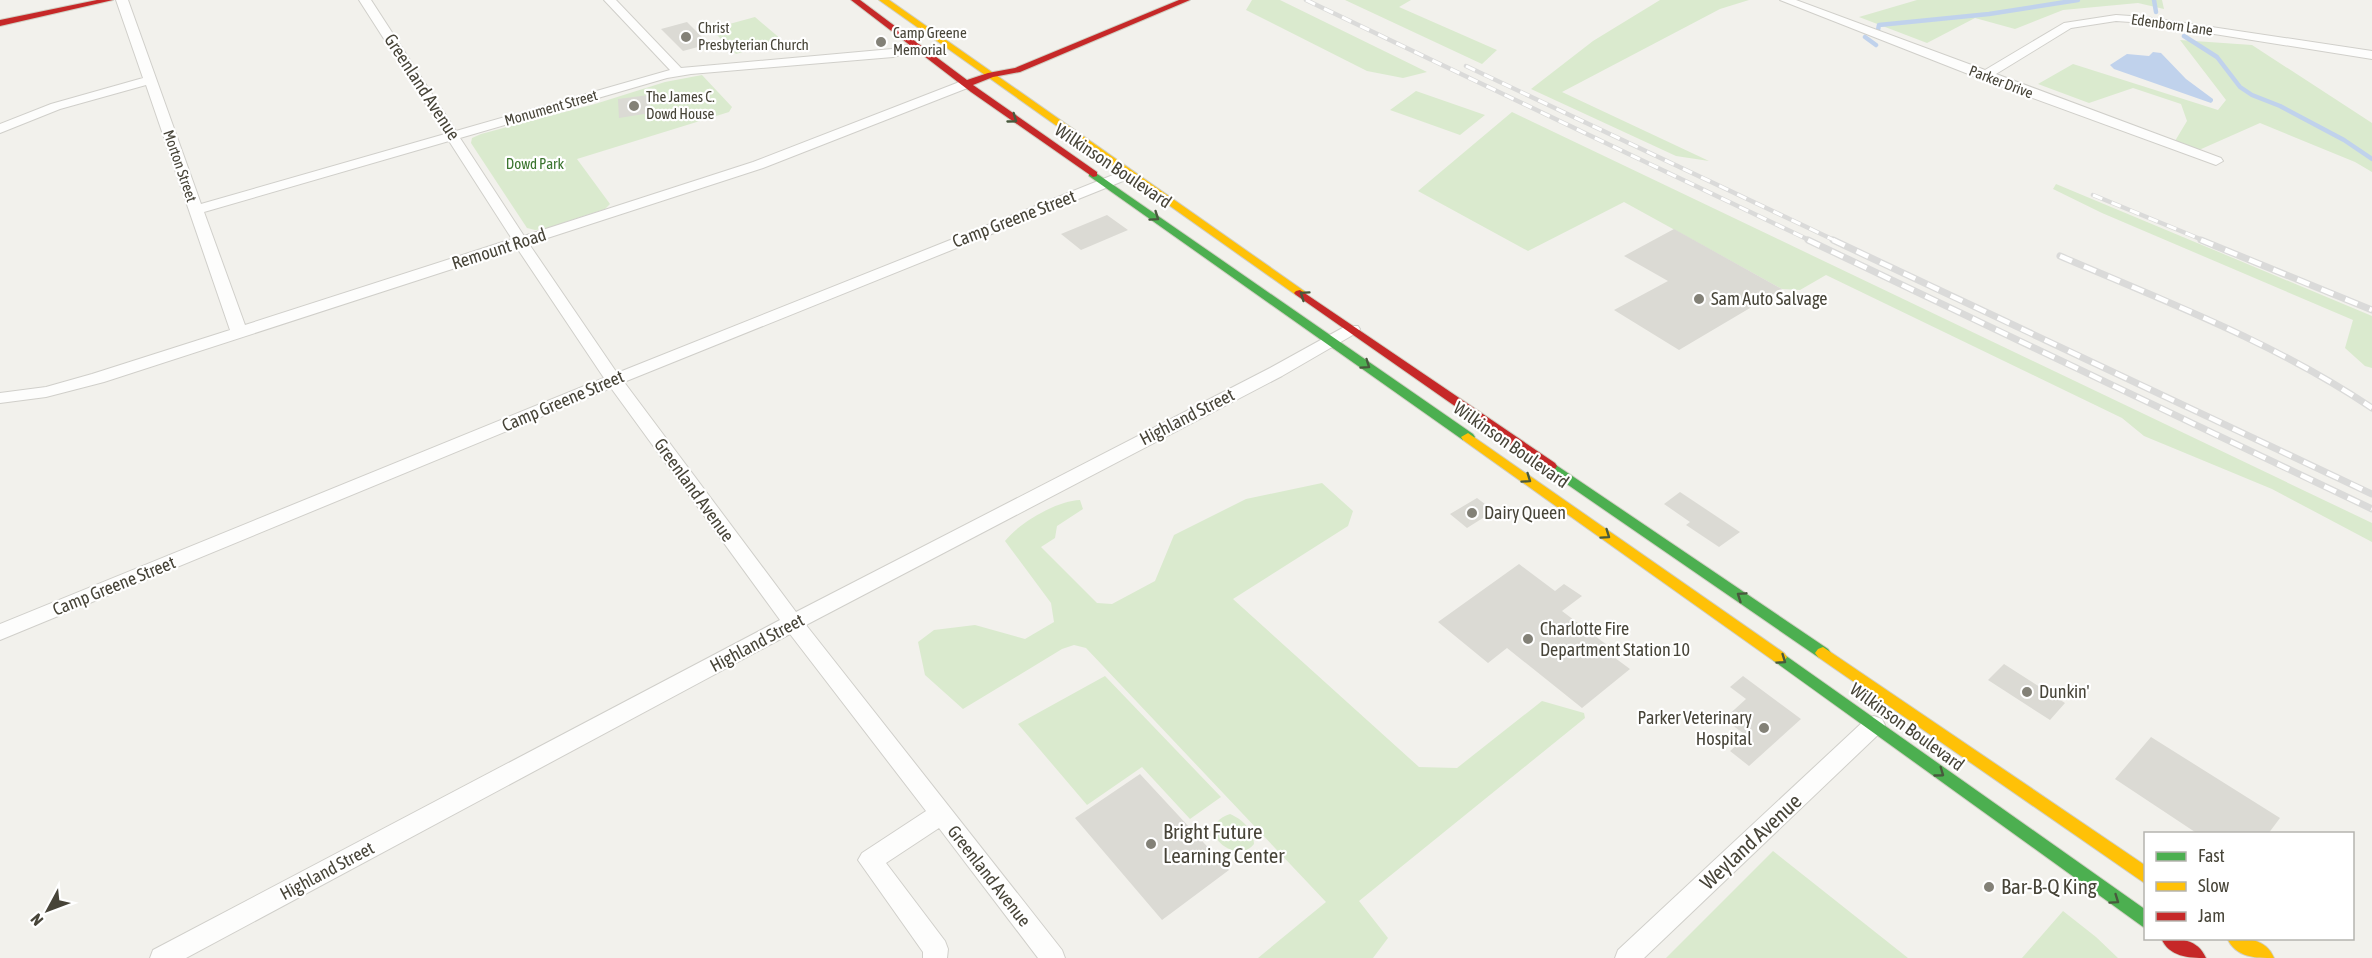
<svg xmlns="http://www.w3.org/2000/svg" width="2372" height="958" viewBox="0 0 2372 958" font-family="'Asap Condensed',sans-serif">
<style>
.green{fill:#daeace}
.water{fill:#c0d2ec}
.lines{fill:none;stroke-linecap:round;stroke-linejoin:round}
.stream{stroke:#c0d2ec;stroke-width:4.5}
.building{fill:#dbdad4}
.street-casing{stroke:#d0cfca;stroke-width:2}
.fast-casing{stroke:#d0cfc3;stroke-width:2}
.slow-casing{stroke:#d0cfc3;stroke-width:2}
.jam-casing{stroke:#d0cfc3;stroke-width:2}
.street{fill:#fdfdfc;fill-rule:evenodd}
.fast{fill:#4caf50;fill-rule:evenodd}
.slow{fill:#ffc107;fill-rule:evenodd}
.jam{fill:#c62828;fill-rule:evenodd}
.rail-far1-casing{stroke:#dadad9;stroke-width:4.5}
.rail-casing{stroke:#dadad9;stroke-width:7}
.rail-far1{stroke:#fff;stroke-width:3;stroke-dasharray:10;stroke-linecap:butt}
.rail{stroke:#fff;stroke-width:4.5;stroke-dasharray:13;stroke-linecap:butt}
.oneway{stroke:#48593d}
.poi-dot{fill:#838177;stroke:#fff;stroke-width:2}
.labels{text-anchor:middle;stroke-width:4.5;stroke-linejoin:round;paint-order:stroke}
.far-street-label{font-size:15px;fill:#474438;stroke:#fff}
.far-poi-label{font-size:15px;fill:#474438;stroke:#fff;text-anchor:start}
.far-park-label{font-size:15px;fill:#3b752f;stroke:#fff}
.street-label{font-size:18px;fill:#474438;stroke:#fff}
.poi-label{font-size:18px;fill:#474438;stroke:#fff;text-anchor:start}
.near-poi-label{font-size:21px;fill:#474438;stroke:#fff;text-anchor:start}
.near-street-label{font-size:21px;fill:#474438;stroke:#fff}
</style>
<rect width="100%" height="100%" fill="#f2f1ec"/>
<path class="green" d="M1252,0H1280L1427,72L1403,78L1367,71L1246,10Z
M1345,0H1411L1399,7L1497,50L1482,64Z
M1660,0H1749L1720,9L1562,92L1709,161L1676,156L1531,89L1593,41Z
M1917,0H2162L2164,9L2138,3L2063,10L2015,29L1975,18L1927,43L1859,17Z
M755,17L782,40L736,54L711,29Z
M2180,40L2252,45L2372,123V172L2355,162L2260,123L2199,150L2175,141L2187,121L2181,104L2133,88L2089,103L2038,84L2073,64L2218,110L2226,100Z
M702,75L732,107L729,112L577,159L610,204L605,209L544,229L535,230L527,228L471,143L472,138L481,134L595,104L665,82Z
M1416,91L1485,115L1460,135L1390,110Z
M1512,112L2372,523V542L2272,489L2144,436L2122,418L1826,275L1800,290L1782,289L1624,202L1528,251L1418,191Z
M2056,184L2372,316V368L2365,366L2345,348L2353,320L2102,213L2053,189Z
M1322,483L1353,511L1348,526L1233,599L1419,767L1457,768L1542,701L1584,713L1585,718L1359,901L1388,938L1373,958H1258L1326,902L1086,648L1074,645L1062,649L963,709L925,675L918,642L934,630L975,625L1025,639L1054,622L1051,603L1005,541C1019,523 1056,501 1080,500L1083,509L1057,526L1055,538L1041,547L1097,603L1112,604L1155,581L1174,535L1246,499Z
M1105,676L1221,797L1190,819L1142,767L1087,805L1018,724Z
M1230,814C1242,819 1254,830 1254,844C1236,867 1190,828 1230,814Z
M1773,851L1908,958H1666Z
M2063,911L2096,937L2118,958H2022Z"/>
<path class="water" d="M2153,52L2161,53L2186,79L2213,99V101L2211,103L2114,69L2110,65L2127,54L2149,56Z"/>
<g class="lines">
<path class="stream" d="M2154,0L2156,12
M1878,30L1879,25L1989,14L2078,0
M2184,36L2217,57L2240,87L2252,95L2280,106L2344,140L2372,159
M1865,37L1876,45"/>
</g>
<path class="building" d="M687,22L709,44L683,51L661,29Z
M649,95L650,113L619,118L618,99Z
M1107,215L1128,230L1081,250L1061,234Z
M1674,229L1782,289L1679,350L1614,310L1668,281L1624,256Z
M1680,492L1740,532L1719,547L1686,525L1690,522L1664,504Z
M1477,498L1494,511L1467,528L1450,514Z
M1519,564L1555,591L1564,584L1582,596L1562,611L1615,651L1611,655L1630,669L1582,708L1507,648L1488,663L1438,622Z
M2004,664L2065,703L2050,720L1988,680Z
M1743,676L1801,719L1749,766L1730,751L1747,736L1724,719L1746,699L1730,687Z
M2151,737L2280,818L2268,834H2198L2115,779Z
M1140,774L1229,870L1162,920L1075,818Z"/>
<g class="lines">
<g class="street-casing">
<path id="street" d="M116,0H128L201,204L445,134L359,0H371L456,131L670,70L604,0H616L681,68L892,49L915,43L921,47L919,50L893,57L691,74L667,78L460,138L524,236L753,162L962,81H970L972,84L970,87L763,168L529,244L617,373L1123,171H1133L1135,174L1133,177L624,382L796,612L1270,368L1346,326H1358L1360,329L1358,332L1282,376L806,625L1062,950L1065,958H1038L939,828L886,863L945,941L948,949L947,958H923V952L858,860L862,853L926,811L790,634L186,958H150L153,950L780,620L611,388L0,640V624L604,378L517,248L104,382L46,397L0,403V393L46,387L92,374L230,330L146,85L60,109L0,133V124L51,104L143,78ZM449,141L512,239L245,325L204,212Z
M1780,0H1796L1985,70L2064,23L2116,15L2145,17L2372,51V59L2145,23L2116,21L2071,28L1996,74L2221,158L2223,161L2216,165L1981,79Z
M1874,716L1882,719L1885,725L1882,731L1644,958H1615L1618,950L1866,719Z"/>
</g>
<g class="fast-casing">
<path id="fast" d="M1093,171L1473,434L1475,437L1473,440H1463L1089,176V172Z
M1550,461L1828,649L1831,653L1828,657L1823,659L1818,657L1545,469L1543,466Z
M1779,651L2146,910V929L1774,661L1771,657L1774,653Z"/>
</g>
<g class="slow-casing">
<path id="slow" d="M879,0H889L1304,291L1306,293L1304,295H1296Z
M1468,433L1784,653L1787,657L1784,661L1779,663L1774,661L1463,440L1461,437Z
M1823,647L2146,866V884L1818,657L1815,653L1818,649Z
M2227,938C2245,938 2266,938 2274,958C2256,958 2236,958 2227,938Z"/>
</g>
<g class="jam-casing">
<path id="jam" d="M97,0H113L0,26V20Z
M851,0H860L967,80L988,73L1015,68L1179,0H1190L1020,72L993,77L973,85L1097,172V176L1093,177L971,92Z
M1300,290L1555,463L1557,466L1555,469H1545L1296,295L1294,293L1296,291Z
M2161,938C2179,938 2198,939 2206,958C2189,958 2169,957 2161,938Z"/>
</g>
<use href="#street" class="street"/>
<use href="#fast" class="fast"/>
<use href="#slow" class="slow"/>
<use href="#jam" class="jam"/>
<g class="rail-far1-casing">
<path id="rail-far1" d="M1306,0L1811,241
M1466,66L1836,241
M2093,195L2205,241"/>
</g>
<g class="rail-casing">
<path id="rail" d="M1808,240L2372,509
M1833,240L2372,494
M2201,240L2372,310
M2060,256C2167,302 2275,343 2372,408"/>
</g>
<use href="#rail-far1" class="rail-far1"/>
<use href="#rail" class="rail"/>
</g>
<defs><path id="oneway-chevron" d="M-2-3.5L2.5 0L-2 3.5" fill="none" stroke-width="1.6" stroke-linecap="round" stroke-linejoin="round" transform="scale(1.5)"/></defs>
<g class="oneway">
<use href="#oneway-chevron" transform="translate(1013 119) rotate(36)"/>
<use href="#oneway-chevron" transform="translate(1155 217) rotate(35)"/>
<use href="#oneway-chevron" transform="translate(1304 295) rotate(-145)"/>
<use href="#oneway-chevron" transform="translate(1366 365) rotate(35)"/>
<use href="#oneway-chevron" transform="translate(1527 479) rotate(35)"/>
<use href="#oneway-chevron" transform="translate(1606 535) rotate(35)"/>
<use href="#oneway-chevron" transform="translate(1741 596) rotate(-146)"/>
<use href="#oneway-chevron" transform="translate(1782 660) rotate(35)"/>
<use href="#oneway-chevron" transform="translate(1940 773) rotate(36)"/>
<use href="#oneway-chevron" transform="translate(2115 900) rotate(35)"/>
</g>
<g class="poi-dot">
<circle cx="686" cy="37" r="6"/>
<circle cx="881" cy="42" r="6"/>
<circle cx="634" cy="106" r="6"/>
<circle cx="1699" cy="299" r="6"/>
<circle cx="1472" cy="513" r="6"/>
<circle cx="1528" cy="639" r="6"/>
<circle cx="2027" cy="692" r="6"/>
<circle cx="1764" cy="728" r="6"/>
<circle cx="1151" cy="844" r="6"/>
<circle cx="1989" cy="887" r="6"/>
</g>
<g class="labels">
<g class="far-street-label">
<text transform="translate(2172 25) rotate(8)" y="5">Edenborn Lane</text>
<text transform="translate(2001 82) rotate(21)" y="5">Parker Drive</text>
<text transform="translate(551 108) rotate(-16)" y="5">Monument Street</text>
<text transform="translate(180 166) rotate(71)" y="5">Morton Street</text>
</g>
<g class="far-poi-label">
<text x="698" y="33">Christ<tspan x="698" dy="17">Presbyterian Church</tspan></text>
<text x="893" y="38">Camp Greene<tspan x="893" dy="17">Memorial</tspan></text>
<text x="646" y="102">The James C.<tspan x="646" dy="17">Dowd House</tspan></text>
</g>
<g class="far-park-label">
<text x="535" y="169">Dowd Park</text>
</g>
<g class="street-label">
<text transform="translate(422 87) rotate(57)" y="6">Greenland Avenue</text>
<text transform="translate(1113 166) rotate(34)" y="6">Wilkinson Boulevard</text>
<text transform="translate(1014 219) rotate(-21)" y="6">Camp Greene Street</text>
<text transform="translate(499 249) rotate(-18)" y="6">Remount Road</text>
<text transform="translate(563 401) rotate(-23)" y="6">Camp Greene Street</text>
<text transform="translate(1187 417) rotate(-27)" y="6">Highland Street</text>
<text transform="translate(1511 445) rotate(35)" y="6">Wilkinson Boulevard</text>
<text transform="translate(694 490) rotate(54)" y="6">Greenland Avenue</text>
<text transform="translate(114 586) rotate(-22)" y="6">Camp Greene Street</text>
<text transform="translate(757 643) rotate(-28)" y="6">Highland Street</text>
<text transform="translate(1907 727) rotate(36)" y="6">Wilkinson Boulevard</text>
<text transform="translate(327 871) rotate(-28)" y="6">Highland Street</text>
<text transform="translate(989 876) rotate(52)" y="6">Greenland Avenue</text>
</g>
<g class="poi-label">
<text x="1711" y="305">Sam Auto Salvage</text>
<text x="1484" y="519">Dairy Queen</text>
<text x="1540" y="635">Charlotte Fire<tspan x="1540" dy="21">Department Station 10</tspan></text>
<text x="2039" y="698">Dunkin'</text>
<text x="1752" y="724" text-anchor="end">Parker Veterinary<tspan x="1752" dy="21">Hospital</tspan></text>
</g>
<g class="near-poi-label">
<text x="1163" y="839">Bright Future<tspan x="1163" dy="24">Learning Center</tspan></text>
<text x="2001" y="894">Bar-B-Q King</text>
</g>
<g class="near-street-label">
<text transform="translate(1751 842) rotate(-43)" y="7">Weyland Avenue</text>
</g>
</g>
<rect x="2144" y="832" width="210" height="108" fill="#ffffff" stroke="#b5b4af" stroke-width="1.5"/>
<rect x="2156" y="852" width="30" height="9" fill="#4caf50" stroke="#b5b4af" stroke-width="1.5"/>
<text x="2198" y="862" font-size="18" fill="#474438">Fast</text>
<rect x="2156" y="882" width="30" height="9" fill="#ffc107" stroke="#b5b4af" stroke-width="1.5"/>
<text x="2198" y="892" font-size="18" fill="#474438">Slow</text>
<rect x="2156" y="912" width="30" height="9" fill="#c62828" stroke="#b5b4af" stroke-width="1.5"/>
<text x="2198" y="922" font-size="18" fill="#474438">Jam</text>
<g transform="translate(48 910) rotate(229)" stroke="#ffffff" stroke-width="4.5" paint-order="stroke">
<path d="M0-4.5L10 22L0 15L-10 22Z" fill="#474438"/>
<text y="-9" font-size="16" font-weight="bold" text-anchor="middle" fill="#474438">N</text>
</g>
</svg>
